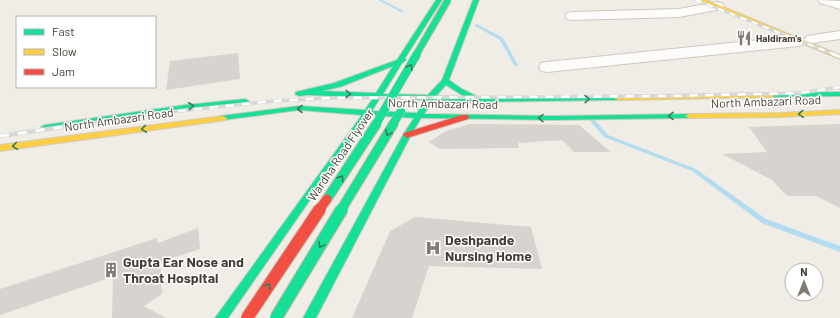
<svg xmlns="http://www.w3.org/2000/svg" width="840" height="318" viewBox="0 0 840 318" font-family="Barlow,sans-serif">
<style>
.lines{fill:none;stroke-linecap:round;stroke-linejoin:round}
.stream{fill:#b3dcf1;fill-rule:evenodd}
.building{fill:#d8d3ce}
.street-casing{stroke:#ccc8c2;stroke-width:2}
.fast-casing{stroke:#d1cabe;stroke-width:2}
.slow-casing{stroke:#d1cabe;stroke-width:2}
.jam-casing{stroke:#d1cabe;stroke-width:2}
.street{fill:#fdfcfb;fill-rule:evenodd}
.fast{fill:#16e098;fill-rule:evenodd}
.slow{fill:#ffcf43;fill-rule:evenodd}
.jam{fill:#f24e42;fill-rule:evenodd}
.rail-far2-casing{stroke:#d8d8d7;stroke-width:3}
.rail-far1-casing{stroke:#d8d8d7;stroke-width:3.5}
.rail-casing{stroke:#d8d8d7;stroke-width:4.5}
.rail-far2{stroke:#fff;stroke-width:2;stroke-dasharray:6;stroke-linecap:butt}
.rail-far1{stroke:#fff;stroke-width:2.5;stroke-dasharray:8;stroke-linecap:butt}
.rail{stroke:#fff;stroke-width:3;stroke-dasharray:9;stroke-linecap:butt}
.fast-bridge-far3-casing{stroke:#cab8a0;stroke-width:8;stroke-linecap:butt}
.fast-bridge-far2-casing{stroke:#cab8a0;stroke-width:9;stroke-linecap:butt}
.fast-bridge-far1-casing{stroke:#cab8a0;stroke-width:11;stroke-linecap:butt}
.fast-bridge-casing{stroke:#cab8a0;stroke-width:14;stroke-linecap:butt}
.jam-bridge-far1-casing{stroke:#cab8a0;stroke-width:11;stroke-linecap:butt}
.jam-bridge-casing{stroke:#cab8a0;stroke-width:14;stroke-linecap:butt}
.fast-bridge-far3{stroke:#16e098;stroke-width:6}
.fast-bridge-far2{stroke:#16e098;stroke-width:8}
.fast-bridge-far1{stroke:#16e098;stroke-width:9}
.fast-bridge{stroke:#16e098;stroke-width:12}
.jam-bridge-far1{stroke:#f24e42;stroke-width:9}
.jam-bridge{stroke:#f24e42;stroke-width:12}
.oneway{stroke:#327e5b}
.labels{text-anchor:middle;stroke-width:3;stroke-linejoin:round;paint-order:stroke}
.far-poi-label{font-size:10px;font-weight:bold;fill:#453d33;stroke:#fff;text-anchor:start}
.street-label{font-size:12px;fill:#453d33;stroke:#fff}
.near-poi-label{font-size:14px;font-weight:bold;fill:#453d33;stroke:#fff;text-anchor:start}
</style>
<rect width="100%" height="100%" fill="#f0ece6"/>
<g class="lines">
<path class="stream" d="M378,0H382L404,11L401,12Z
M475,24H477L503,38L518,65L517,66H516L514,65L500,40L475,26Z
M591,120H595L608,135L696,169L766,219L840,246V252L762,223L692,171L604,137L591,122Z"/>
</g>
<path class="building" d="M238,53L240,79L166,90L170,61Z
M470,124L579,125L611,152H574L562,140L518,143L519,148L439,149L429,142L446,131Z
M840,124V208L816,196H787L772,180L722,154L767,152L749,127Z
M415,217L531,227L542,269L429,266L412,318H352L390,231Z
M198,228L200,249L160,262L162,294L144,306L166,318H112L113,277L0,315V289L157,238L158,243Z"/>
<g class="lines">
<g class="street-casing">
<path id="street" d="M818,0L840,1V9L820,3Z
M717,2L722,3L724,6L722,9L679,17L572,20L567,19L565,16L567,13L572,12L679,9Z
M840,31V39L812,43L806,41L804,44L799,46L547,72L541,71L539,67L541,63L547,62L799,36L805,39L807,36Z"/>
</g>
<g class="fast-casing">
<path id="fast" d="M436,0H442L405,58L406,60L402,63L383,94L428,95L442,80L473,0H479L449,80L462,89L478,97L618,96L622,98L618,100L478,102L433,100L424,114L552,116L689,114L693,116L689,118L552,120L421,118L411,135L316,318H303L403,135L414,118L369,115L228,318H215L362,115L299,110L223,120L219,118L220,116L299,106L365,110L373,98L308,95L299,96L295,94L296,92L334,83L397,60ZM393,66L376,93L322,91L340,87ZM446,85L465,97L436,96ZM380,98L425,100L417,113L372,111Z
M840,92V96L770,97L766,95L770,93Z
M245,99L249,101L248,103L185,109L45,129L41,127L45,125L185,105Z"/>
</g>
<g class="slow-casing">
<path id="slow" d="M698,0H706L840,55V59Z
M770,93L774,95L773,97L618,100L614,98L618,96Z
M840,110V114L781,117L689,118L685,116L689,114L781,113Z
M223,116L227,118L226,120L0,151V145Z"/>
</g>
<g class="jam-casing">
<path id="jam" d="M462,115H468L469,117L468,119L410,137L407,138L403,135L404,133Z"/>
</g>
<use href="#street" class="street"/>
<use href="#fast" class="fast"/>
<use href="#slow" class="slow"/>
<use href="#jam" class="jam"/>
<g class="rail-far2-casing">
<path id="rail-far2" d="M696,0L836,55"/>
</g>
<g class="rail-far1-casing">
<path id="rail-far1" d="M833,54L840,57
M83,124L169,112L273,101L330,98L670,96L800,93L840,87"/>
</g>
<g class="rail-casing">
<path id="rail" d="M0,136L90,123"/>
</g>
<use href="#rail-far2" class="rail-far2"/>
<use href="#rail-far1" class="rail-far1"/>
<use href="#rail" class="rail"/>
<g class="fast-bridge-far3-casing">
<path id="fast-bridge-far3" d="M416,55L448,0"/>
</g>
<g class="fast-bridge-far2-casing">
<path id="fast-bridge-far2" d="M376,124L417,54
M393,124L401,111"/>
</g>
<g class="fast-bridge-far1-casing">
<path id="fast-bridge-far1" d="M327,199L377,123
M341,210L394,123"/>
</g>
<g class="fast-bridge-casing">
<path id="fast-bridge" d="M276,318L342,209"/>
</g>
<g class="jam-bridge-far1-casing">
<path id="jam-bridge-far1" d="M319,210L327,199"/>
</g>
<g class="jam-bridge-casing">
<path id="jam-bridge" d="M247,318L320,209"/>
</g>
<use href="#fast-bridge-far3" class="fast-bridge-far3"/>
<use href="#fast-bridge-far2" class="fast-bridge-far2"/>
<use href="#fast-bridge-far1" class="fast-bridge-far1"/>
<use href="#fast-bridge" class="fast-bridge"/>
<use href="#jam-bridge-far1" class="jam-bridge-far1"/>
<use href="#jam-bridge" class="jam-bridge"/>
</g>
<defs><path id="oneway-chevron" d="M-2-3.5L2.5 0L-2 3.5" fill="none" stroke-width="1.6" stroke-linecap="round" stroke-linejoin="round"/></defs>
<g class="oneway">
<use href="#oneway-chevron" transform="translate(410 67) rotate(-60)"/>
<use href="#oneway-chevron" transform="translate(348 94) rotate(1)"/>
<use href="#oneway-chevron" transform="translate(587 99) rotate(-1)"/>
<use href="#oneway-chevron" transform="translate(191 106) rotate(-6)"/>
<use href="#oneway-chevron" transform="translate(300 109) rotate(180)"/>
<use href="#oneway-chevron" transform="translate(801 114) rotate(177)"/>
<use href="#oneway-chevron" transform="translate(671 116) rotate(179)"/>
<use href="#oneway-chevron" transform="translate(541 118) rotate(-179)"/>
<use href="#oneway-chevron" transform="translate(144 129) rotate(172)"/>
<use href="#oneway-chevron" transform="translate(388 133) rotate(118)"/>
<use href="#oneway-chevron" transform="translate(15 146) rotate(172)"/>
<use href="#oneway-chevron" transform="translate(341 178) rotate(-56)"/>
<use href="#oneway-chevron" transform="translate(321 245) rotate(121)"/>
<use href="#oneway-chevron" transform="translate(268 286) rotate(-56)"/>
</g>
<defs>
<g id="restaurant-bare" transform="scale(1.2)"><path d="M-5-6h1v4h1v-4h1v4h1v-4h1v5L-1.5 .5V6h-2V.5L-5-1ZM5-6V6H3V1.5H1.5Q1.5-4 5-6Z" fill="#817a72" stroke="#fff" stroke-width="2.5" paint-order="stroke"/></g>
<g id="hospital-bare" transform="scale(1.2)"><path d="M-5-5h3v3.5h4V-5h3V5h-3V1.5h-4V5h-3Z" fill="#817a72" stroke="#fff" stroke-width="2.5" paint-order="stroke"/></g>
<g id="building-bare" transform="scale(1.2)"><path d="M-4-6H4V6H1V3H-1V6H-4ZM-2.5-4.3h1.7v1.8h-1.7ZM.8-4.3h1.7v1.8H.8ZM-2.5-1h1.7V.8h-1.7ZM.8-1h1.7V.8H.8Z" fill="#817a72" stroke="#fff" stroke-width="2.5" paint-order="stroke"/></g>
</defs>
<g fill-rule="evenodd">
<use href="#restaurant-bare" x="744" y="38"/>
<use href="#hospital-bare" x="433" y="248"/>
<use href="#building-bare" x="111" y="270"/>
</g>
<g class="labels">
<g class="far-poi-label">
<text x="756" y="42">Haldiram's</text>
</g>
<g class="street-label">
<text transform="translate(766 102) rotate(-2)" y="4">North Ambazari Road</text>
<text transform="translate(443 104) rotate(1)" y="4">North Ambazari Road</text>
<text transform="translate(119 120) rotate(-8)" y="4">North Ambazari Road</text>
<text transform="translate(341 155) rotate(-56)" y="4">Wardha Road Flyover</text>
</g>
<g class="near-poi-label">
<text x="445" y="245">Deshpande<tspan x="445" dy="16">Nursing Home</tspan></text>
<text x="123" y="267">Gupta Ear Nose and<tspan x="123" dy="16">Throat Hospital</tspan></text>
</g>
</g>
<rect x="16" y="16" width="140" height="72" fill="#ffffff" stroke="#b5b1ad"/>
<rect x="24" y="29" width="20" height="6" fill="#16e098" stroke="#b5b1ad"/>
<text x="52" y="36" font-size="12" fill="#453d33">Fast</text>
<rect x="24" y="49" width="20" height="6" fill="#ffcf43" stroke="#b5b1ad"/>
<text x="52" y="56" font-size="12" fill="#453d33">Slow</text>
<rect x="24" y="69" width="20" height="6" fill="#f24e42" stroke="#b5b1ad"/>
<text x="52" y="76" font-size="12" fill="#453d33">Jam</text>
<g transform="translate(804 282)"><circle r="19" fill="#ffffff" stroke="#b5b1ad"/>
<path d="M0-3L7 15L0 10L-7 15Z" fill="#817a72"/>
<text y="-6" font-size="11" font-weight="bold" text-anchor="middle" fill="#453d33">N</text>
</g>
</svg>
